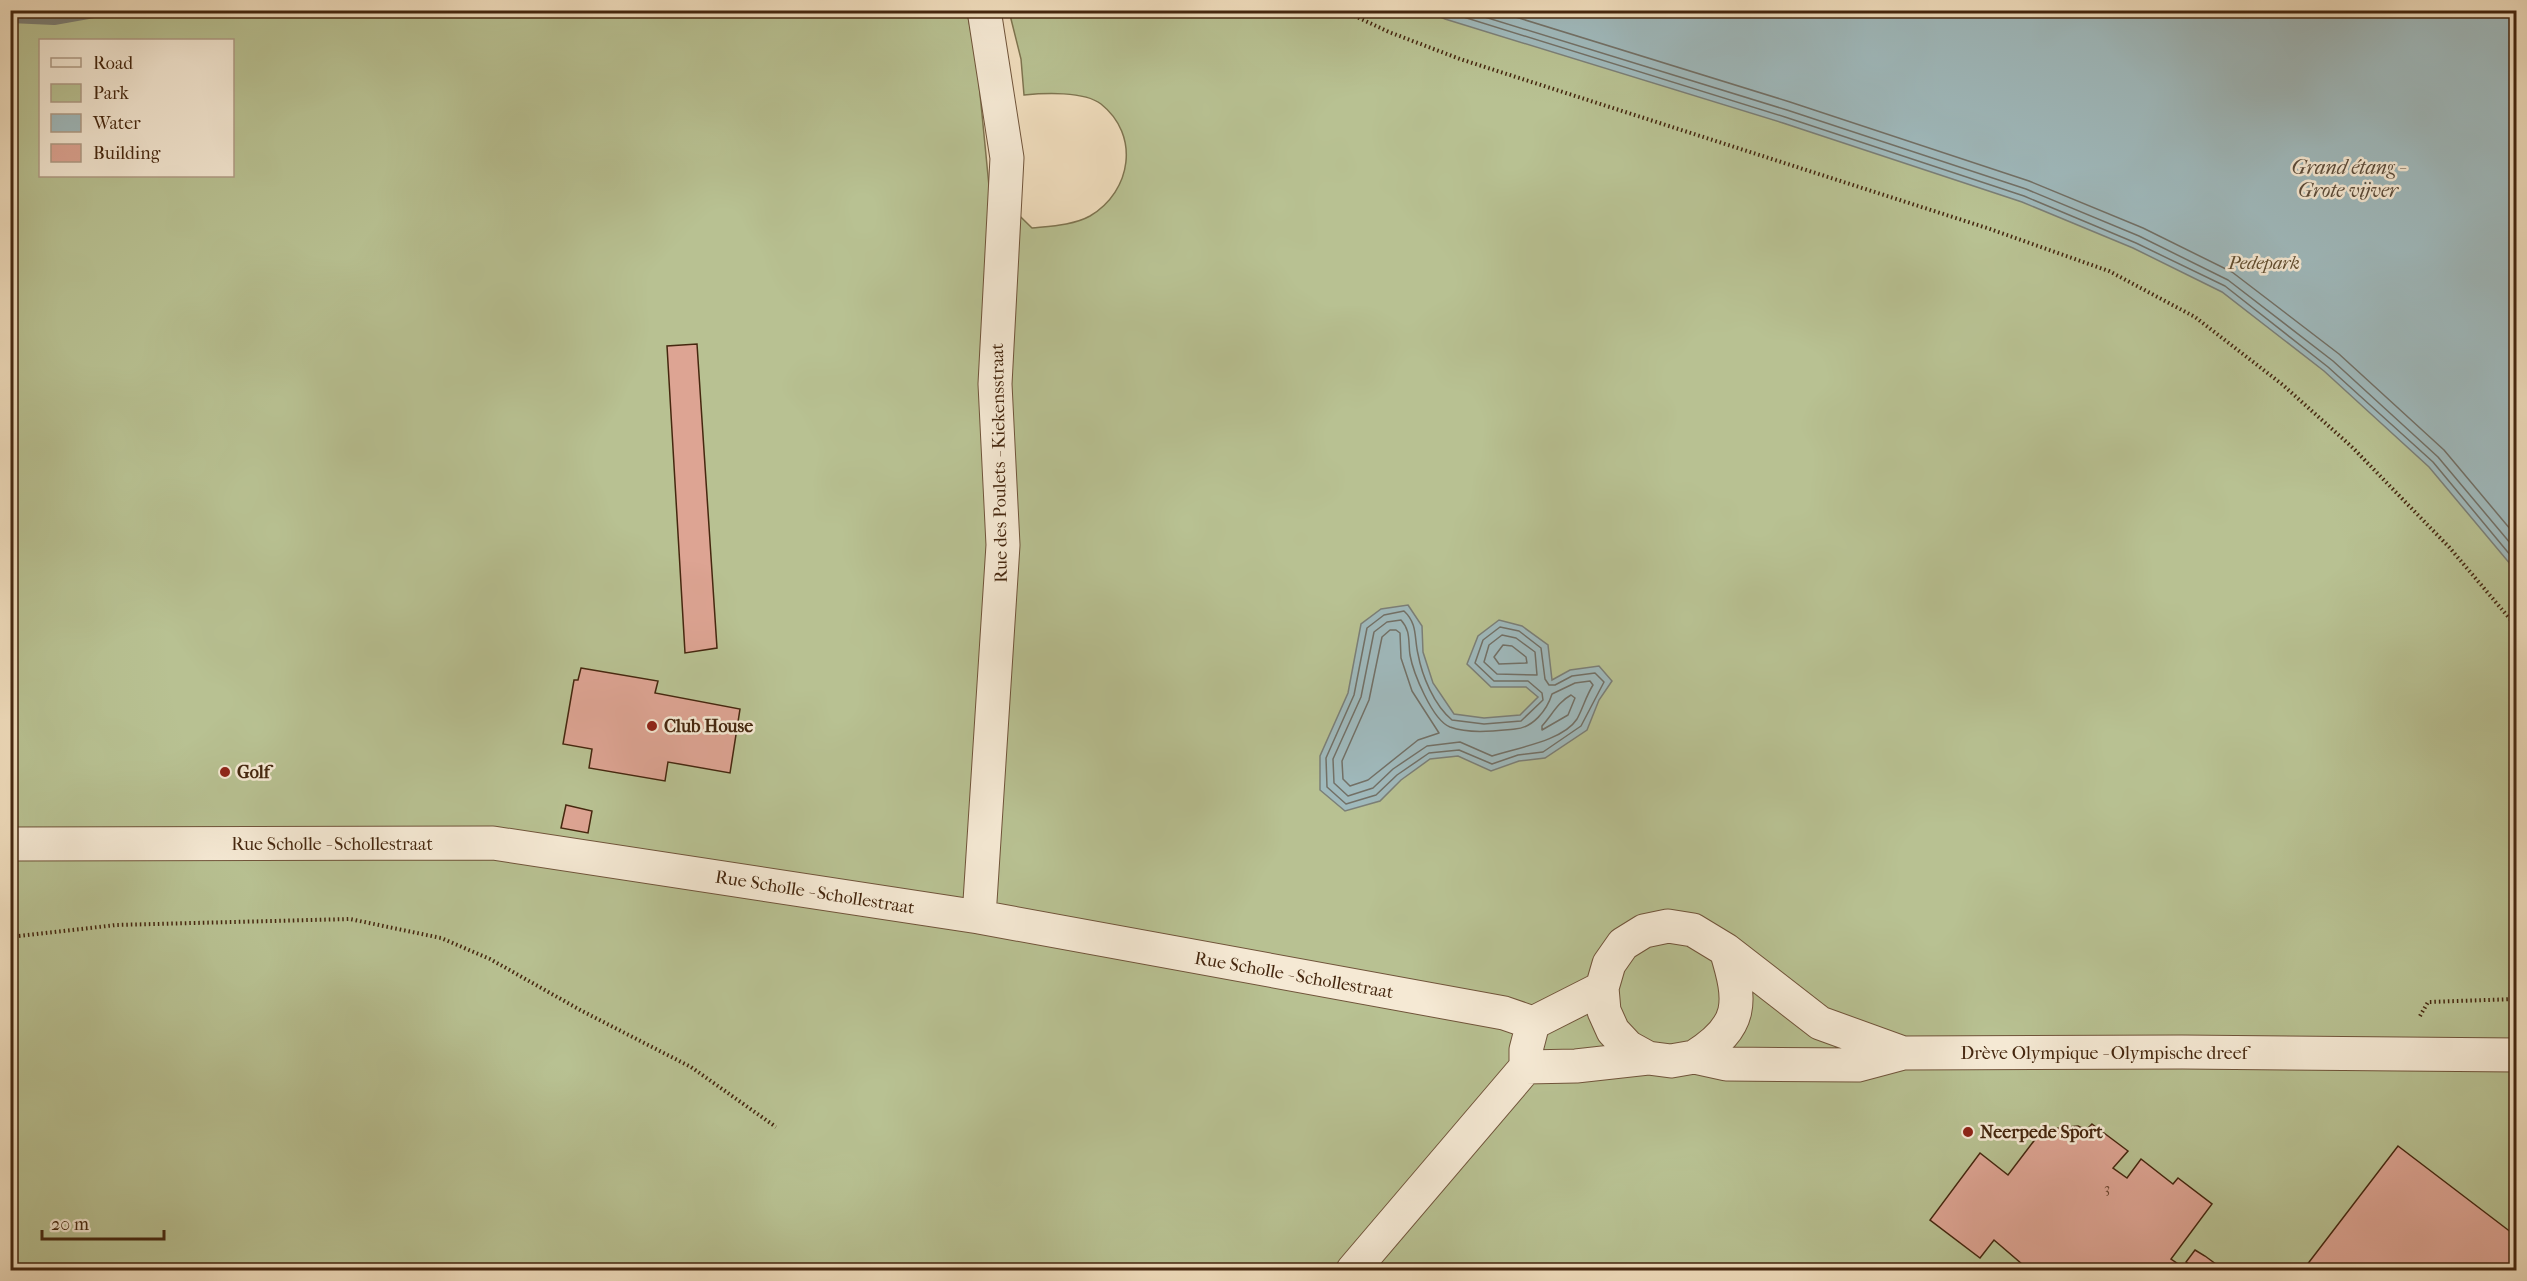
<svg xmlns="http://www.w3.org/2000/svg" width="2527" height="1281" viewBox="0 0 2527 1281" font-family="'IM FELL French Canon',serif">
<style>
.green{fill:#b8c192;stroke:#7e7450;stroke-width:1.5;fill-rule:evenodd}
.water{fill:#9fb9bc;stroke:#7b7f77;stroke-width:1.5}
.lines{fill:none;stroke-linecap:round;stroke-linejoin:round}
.shore{stroke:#727066;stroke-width:1.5}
.stream{stroke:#7b7f77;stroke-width:12}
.building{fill:#dda493;stroke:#45270f;stroke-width:1.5}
.street-casing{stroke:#70543a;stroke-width:35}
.path{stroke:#45270f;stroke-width:4;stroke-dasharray:1.5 3;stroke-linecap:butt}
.street{stroke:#f5e9d4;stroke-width:33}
.poi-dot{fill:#8f2418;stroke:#f5e9d4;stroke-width:2}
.labels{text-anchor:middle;stroke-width:5;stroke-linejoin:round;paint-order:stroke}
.number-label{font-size:15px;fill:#6b4630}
.park-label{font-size:18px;font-style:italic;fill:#624e30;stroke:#f5e9d4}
.street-label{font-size:18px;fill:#45270f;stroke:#f5e9d4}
.poi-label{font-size:18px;font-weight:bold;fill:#45270f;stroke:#f5e9d4;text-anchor:start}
.water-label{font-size:20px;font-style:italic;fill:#5c4c3a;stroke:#f5e9d4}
</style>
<rect width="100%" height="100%" fill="#f0ddbd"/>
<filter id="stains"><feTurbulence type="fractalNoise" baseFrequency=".00333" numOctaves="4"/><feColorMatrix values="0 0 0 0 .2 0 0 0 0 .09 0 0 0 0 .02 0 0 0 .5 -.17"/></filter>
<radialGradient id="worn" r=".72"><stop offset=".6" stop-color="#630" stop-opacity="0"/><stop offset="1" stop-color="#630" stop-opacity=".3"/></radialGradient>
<path class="green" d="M10,11H967L977,63L989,186L1032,228C1051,226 1074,225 1090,216C1132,191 1140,135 1101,104C1084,91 1044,93 1024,95L1021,59L1009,11H2516V1270H11ZM40,40H232V176H40Z"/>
<path class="water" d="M1427,11H2516V571L2429,467L2324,371L2222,292L2133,248L2022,202L1783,123L1445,19Z
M1408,605L1422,626L1423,652L1433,683L1454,714L1484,718L1520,715L1538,697L1526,687H1491L1467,664L1478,636L1499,620L1522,626L1548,645L1552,680L1570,670L1599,666L1612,681L1599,700L1587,730L1545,758L1519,761L1491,771L1458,756L1430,759L1401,780L1380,801L1345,811L1320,790V756L1348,693L1361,624L1381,609Z"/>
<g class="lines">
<path class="shore" d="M1441,10L1785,117L2024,196L2136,243L2225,286L2328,367L2433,462L2516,562
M1462,10L1787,110L2026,189L2139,236L2228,280L2333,361L2438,457L2516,550
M1493,10L1790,102L2029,181L2143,228L2232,272L2339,354L2444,450L2516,536
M1404,611C1418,624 1414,638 1418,654C1422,676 1434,705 1452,720L1484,724L1521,721L1543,700L1542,693L1528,681H1494L1475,663L1483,640L1500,627L1519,631L1541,648L1545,679L1549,685H1555L1572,676L1595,673L1604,682L1581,726L1543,752L1518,755L1492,764L1459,750L1429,753L1397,775L1376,795L1346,804L1327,787L1326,758L1354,695L1367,628L1384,615Z
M1401,620C1411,631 1408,641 1410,655C1413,672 1432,720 1450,727C1470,734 1494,731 1515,729C1533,728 1547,710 1552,694L1575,683L1590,681L1593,685C1586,696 1583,708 1577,719C1563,741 1516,748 1492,756L1460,742L1427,746L1393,769L1373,788L1348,796L1334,783L1333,759L1361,697L1374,632L1387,622Z
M1390,630H1396L1400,633L1401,658L1412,691L1439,733L1418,740L1368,780L1350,786L1343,779L1342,761L1369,700L1382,637Z
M1502,635L1516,638L1535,652L1537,675L1497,674L1484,662L1489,645Z
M1503,645L1512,646L1526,657L1527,663L1499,664L1494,657Z
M1571,695L1575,698L1568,715L1542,730V726C1552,715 1558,702 1571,695Z"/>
<path class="stream" d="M10,17L54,19L105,10"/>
</g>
<path class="building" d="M697,344L717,648L685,653L667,346Z
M581,668L658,681L655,693L740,709L730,773L668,762L665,781L589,768L592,749L563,744L574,680H578Z
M566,805L592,811L588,833L561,828Z
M2092,1124L2128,1151L2113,1168L2127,1178L2141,1159L2173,1184L2178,1178L2212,1204L2171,1259L2187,1270H2029L1994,1240L1980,1258L1930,1220L1980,1153L2008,1175L2043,1129L2053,1136L2058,1128L2078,1126L2086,1130Z
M2398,1146L2516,1236V1270H2303Z
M2195,1250L2205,1256L2224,1270H2198L2186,1262Z"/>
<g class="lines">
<g class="street-casing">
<path id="street" d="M10,844L493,843L979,917L1504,1013L1533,1023L1602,988
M979,917L1003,545L995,384L1007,158L984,10
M1726,950L1820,1023L1903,1053
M1694,1057C1744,1026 1742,1002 1726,950L1693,930L1668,926L1644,931L1623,944L1609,964L1602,988L1604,1011L1613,1031L1628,1047L1648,1058L1671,1061L1694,1057L1726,1064L1858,1065L1903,1053L2182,1052L2516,1055
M1526,1067L1576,1066L1648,1058
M1353,1270L1526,1067V1050L1533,1023"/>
</g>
<path class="path" d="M1342,10L1389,32L1460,59L1987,228L2109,271L2195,317L2283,385L2353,448L2449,547L2516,626
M10,937L116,925L350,919L441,938L490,959L582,1011L691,1067L776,1127
M2420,1016L2428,1002L2516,999"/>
<use href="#street" class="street"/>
</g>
<g class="poi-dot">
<circle cx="652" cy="726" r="6"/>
<circle cx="225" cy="772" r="6"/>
<circle cx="1968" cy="1132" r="6"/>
</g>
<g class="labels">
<g class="number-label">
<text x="2107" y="1193">3</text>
</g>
<g class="park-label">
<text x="2264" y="269">Pedepark</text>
</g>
<g class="street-label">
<text transform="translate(999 463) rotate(-91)" y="6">Rue des Poulets - Kiekensstraat</text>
<text x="332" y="850">Rue Scholle - Schollestraat</text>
<text transform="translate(815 892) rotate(9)" y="6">Rue Scholle - Schollestraat</text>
<text transform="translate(1294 975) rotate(10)" y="6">Rue Scholle - Schollestraat</text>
<text x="2104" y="1059">Drève Olympique - Olympische dreef</text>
</g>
<g class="poi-label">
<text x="664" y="732">Club House</text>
<text x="237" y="778">Golf</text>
<text x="1980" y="1138">Neerpede Sport</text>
</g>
<g class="water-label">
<text x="2348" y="174">Grand étang -<tspan x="2348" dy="23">Grote vijver</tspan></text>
</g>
</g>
<rect width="2527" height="1281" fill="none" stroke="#f0ddbd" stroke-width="36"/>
<rect x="12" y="12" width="2503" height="1257" fill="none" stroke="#45270f" stroke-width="3"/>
<rect x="18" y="18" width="2491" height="1245" fill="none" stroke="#45270f" stroke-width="1.5"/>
<rect x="39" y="39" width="195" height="138" fill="#f5e9d4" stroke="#af9b85" stroke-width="1.5"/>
<rect x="51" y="58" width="30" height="9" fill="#f5e9d4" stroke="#af9b85" stroke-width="1.5"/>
<text x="93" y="69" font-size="18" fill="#45270f">Road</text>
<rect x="51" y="84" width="30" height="18" fill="#b8c192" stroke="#af9b85" stroke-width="1.5"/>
<text x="93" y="99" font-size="18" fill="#45270f">Park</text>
<rect x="51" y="114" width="30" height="18" fill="#9fb9bc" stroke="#af9b85" stroke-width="1.5"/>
<text x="93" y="129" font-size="18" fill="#45270f">Water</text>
<rect x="51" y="144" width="30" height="18" fill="#dda493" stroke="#af9b85" stroke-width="1.5"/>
<text x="93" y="159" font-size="18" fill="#45270f">Building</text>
<path d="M42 1230v9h122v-9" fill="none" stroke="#45270f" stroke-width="3"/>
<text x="51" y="1230" font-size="18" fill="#45270f" stroke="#f5e9d4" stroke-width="4.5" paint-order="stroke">20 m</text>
<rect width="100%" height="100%" filter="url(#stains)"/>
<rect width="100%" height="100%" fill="url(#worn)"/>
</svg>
